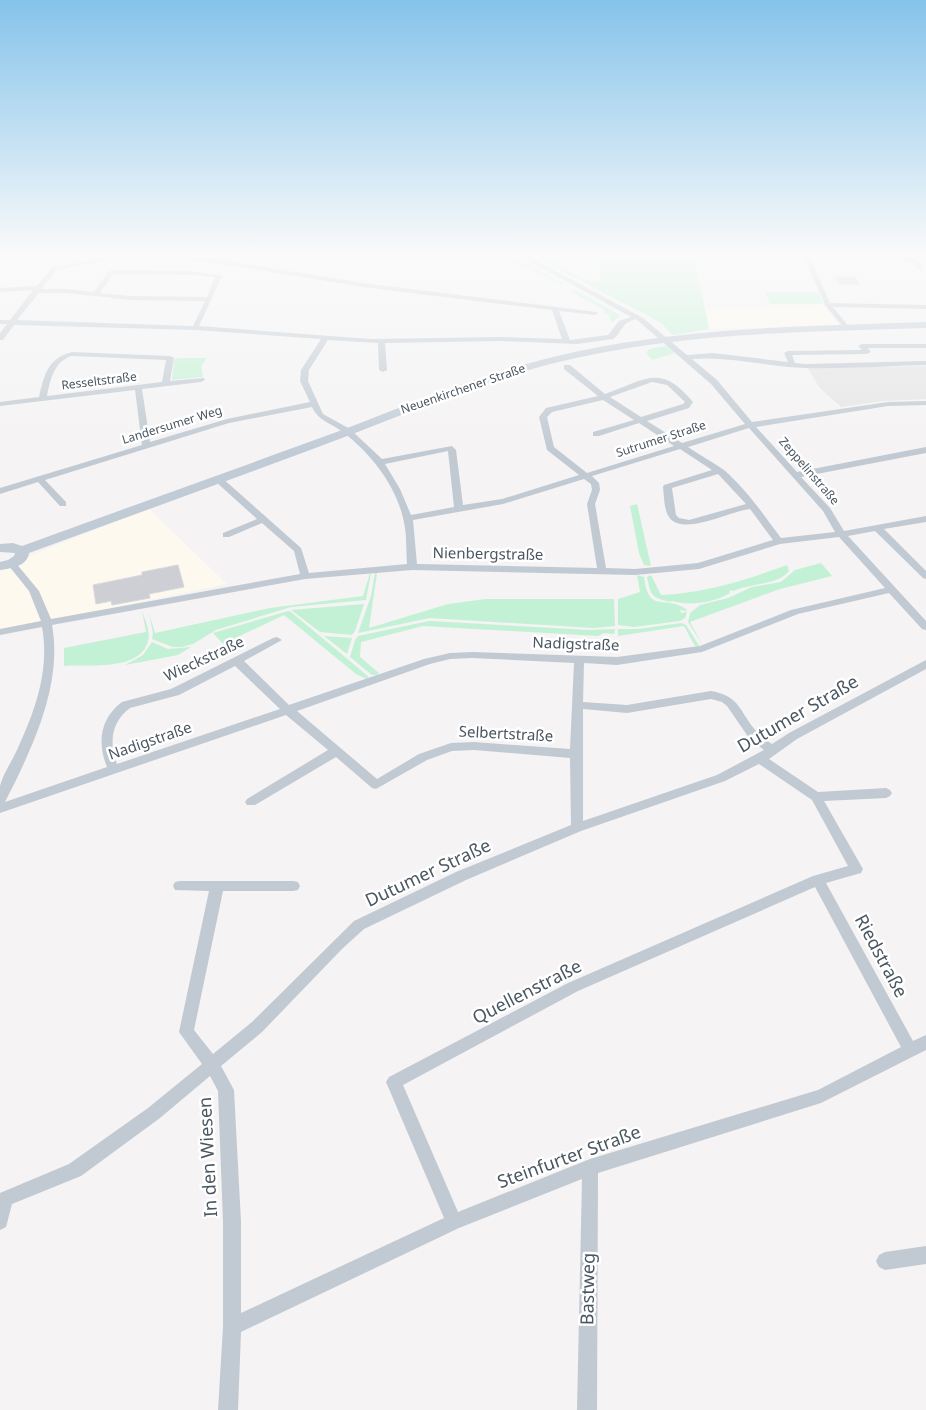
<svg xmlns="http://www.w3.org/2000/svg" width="926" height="1410" viewBox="0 0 926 1410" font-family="'Noto Sans',sans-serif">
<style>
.commercial{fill:#fdf9ef}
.education{fill:#e6e4e5}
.green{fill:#c3f1d5}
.building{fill:#cdcfd5;stroke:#d7d9de}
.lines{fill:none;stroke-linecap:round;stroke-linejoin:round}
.street{fill:#c1cad2;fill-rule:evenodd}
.secondary{fill:#c1cbd6;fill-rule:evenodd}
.labels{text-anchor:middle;stroke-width:5;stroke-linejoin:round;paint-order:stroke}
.far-street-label{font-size:12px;fill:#4a5661;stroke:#fff}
.street-label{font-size:15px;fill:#4a5661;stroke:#fff}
.near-street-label{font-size:18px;fill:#4a5661;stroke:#fff}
</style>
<rect width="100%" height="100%" fill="#f5f3f3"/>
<path class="commercial" d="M824,305L839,326L707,329L705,309Z
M148,508L227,584L0,631V571L19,566L25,558Z"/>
<path class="education" d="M926,366V399L883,401L841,407L819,387L808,368Z"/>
<path class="green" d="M475,255H512L564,284H560L515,263L476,262Z
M530,255H546L559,263L577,265H556L586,280L601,282L599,255H694L709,329L673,335L662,324L643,313Z
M574,289L620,315L612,323L608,315L611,314L604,313L605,310L570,291Z
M765,292H818L823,304H770Z
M666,346L675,353L652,360L646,353L649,349Z
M178,358H207L201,366L203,377L172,380L174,360Z
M637,504L651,566L644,565L639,553L630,506Z
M821,563L832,576L780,589L690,622L702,644L688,622L690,613L700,605L728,598L752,587L781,582L795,570Z
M787,565L789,571C779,585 750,583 733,591L731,590L729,592L730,593C714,603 688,606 672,601L670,602C651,597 651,596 647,577L651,575L661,595C705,593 746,580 787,565Z
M370,573H371L366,600L291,607L216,630L193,644L182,647H173L152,639L153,633L149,613L155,633L270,608L363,596Z
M375,573H377L369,628L448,604L486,599H614L615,626L594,628L430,618L358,633L371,596Z
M637,575L644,577C649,615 664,594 686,609L687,611L680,610L681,613L687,612L685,618L680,621L634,627L618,625V599L640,592Z
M364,604L355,631L352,635L320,632L291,610Z
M142,611C145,620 151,632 148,641C140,672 87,664 64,666V648L146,632Z
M288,611L291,612L369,677L366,679L356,674L284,615L223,644L213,633Z
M429,621L589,630L615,629L614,634L604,633L598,636L423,626L361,642L360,657L379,673L377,675H372L350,657L355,640L358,636Z
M681,623L686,625L700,647L695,646L684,626L618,636V629H638Z
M324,636L352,638L347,654Z
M152,642L168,649L191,647L178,655L125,665L143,655Z"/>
<path class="building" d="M835,277H856L859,285L839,284Z
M178,565L184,587L149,594L150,598L112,605L111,601L96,604L93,585L142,575V572Z"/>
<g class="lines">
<path class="street" d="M118,255H134L56,270L42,289H67L94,292L109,271L111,270L192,271L222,276L199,326L371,339L500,337L562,339L552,310L370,288L215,263L144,255H170L215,259L370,284L597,312L598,313L595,315L559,311L570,340L608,335L619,321L631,317L518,255H526L643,318L687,355L713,353L788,362L784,353L788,351L862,350L858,346L862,344H926V348H868L871,352L867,354L792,355L795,363L806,364L926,361V365C886,366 846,369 806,368C768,367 730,356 692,359L717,380L752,422L888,402L926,401V405L888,406L756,427L797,472L926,447V453L801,477L830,508L844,531L926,516V522L884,529L926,571V579L923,578L875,531L848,536L926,621V630L922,629L889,593L798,614L702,652L617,665L584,663L583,702L627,705L711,691C741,696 739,712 757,732C761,737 767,741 772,744L789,733L926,660V669L797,739L769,759L818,792L886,788L890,790L892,793L890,796L886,798L824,801L863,869L861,873L826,883L913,1041L926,1035V1050L821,1103L598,1173L597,1410H577L582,1179L459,1228L241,1332L238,1410H218L223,1327V1222L218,1091L210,1076L160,1118L81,1176L12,1204L6,1227L0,1230V1193L69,1164L148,1108L202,1064L179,1032L209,891L175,890L173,886L175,882L180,881H293L298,882L300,886L298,890L293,891H223L194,1030L213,1054L252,1022L354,921L456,872L571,825L570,758L474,750L452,751L427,760L376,789L372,788L336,757L255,805H247L245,802L247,799L328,750L286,715L0,813C0,804 0,794 0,786C3,774 12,761 17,750C35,711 50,670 42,627L0,635V629L41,621L29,591L9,566L7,564L9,562H15L39,591L51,619L300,574L294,551L262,523L229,537H223V533L257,519L215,481V477H221L301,548L309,573L407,564C406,549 407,532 403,518C395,484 371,454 344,433C332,423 319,422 312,407L229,423L45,480L66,502V506H60L38,482L0,494V488L142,445L135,390L0,406V402L39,397C44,375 48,358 72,352L170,356L174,358L170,381L204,378L205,380L201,382L142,389L150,442L227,419L310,402L300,381L301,370L321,339L195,330L14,325L3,340H0V333L7,324H0V320H10L33,290L0,292V288L37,286L52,268ZM113,274L192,275L215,277L207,297L130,296L100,293ZM39,293H67L130,300L205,301L193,326L17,320ZM636,319L711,384L745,424L682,443L647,421L689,408L693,402C661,363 646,379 605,394L570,365H564V369L598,396L546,408L539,417L547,450L579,475L502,499L463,505L456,450L452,446L382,459L350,429L323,414L308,381L309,370L328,340L378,343L379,370L383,372L387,370L385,343L500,341L577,344L613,339C624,331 619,324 636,319ZM72,356L166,360L162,382L47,396C50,380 54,361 72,356ZM652,382L667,385L685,402L683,404L641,417L610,397ZM603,400L634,420L593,432V436H599L639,423L674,446L587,473L554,447L547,417L552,412ZM749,428L823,511L835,532L781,538C763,514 747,490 724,470C713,462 699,455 688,447ZM680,449L712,470L664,485L663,487C664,496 664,510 669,517C682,537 730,511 750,509L773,540L698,563L635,569L606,568L595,504L600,490L599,483L592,476ZM448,451L454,507L411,515L400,489L385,464ZM718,474L746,504L689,520L679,518L676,515L672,488ZM584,479L591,484L592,490L587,504L597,568L417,564L413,520L503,504ZM839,537L885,588L791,610L700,646L617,657L472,652L450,653L424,659L289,705L244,661L282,640L277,637L273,638L171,689L122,702C100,718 97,743 107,767L5,802C32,749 63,685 52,625L305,579L412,570L635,575L699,569L780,544ZM472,658L574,663L570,749L474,742L451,743L419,754L377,779L297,711L430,664L450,659ZM235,666L280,709L117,764C109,743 111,722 130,708L179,695ZM711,699L722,702L727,706L749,738L764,750L717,775L583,821V709L627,713ZM759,764L812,800L848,866L813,876L568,983L389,1077L386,1082L444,1218L241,1313V1222L234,1090L221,1066L262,1032L342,949L364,929L466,880L581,831L725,781ZM815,887L901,1047L818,1090L590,1159L458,1212L403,1085L578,991Z
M803,255H809L830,303L926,305V309L833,307L850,328L845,329L825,305Z
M869,255C885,255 909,253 922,263V269L917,270L916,264L912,262Z
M926,1246V1264L885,1270L879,1267L876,1261L879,1255L885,1252Z"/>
<path class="secondary" d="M926,322V328C809,332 691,332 576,358C498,375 424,406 350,435C243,475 136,514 29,553C27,567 11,568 0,570V562L8,560L14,556L15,553L0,552V544L13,543L22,546C129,507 236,469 342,430C420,400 497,368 579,351C693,327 810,326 926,322Z"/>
</g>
<linearGradient id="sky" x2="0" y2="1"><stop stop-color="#85c3ea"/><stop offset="0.56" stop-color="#fafafa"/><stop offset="1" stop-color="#fafafa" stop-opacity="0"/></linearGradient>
<rect width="926" height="453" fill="url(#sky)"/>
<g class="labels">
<g class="far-street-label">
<text transform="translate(99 381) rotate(-7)" y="4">Resseltstraße</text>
<text transform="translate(463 389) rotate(-19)" y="4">Neuenkirchener Straße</text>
<text transform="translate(172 425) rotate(-17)" y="4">Landersumer Weg</text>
<text transform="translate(661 439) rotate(-18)" y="4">Sutrumer Straße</text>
<text transform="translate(809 471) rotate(49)" y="4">Zeppelinstraße</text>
</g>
<g class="street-label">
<text transform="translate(488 554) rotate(1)" y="5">Nienbergstraße</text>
<text transform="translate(576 644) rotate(2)" y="5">Nadigstraße</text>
<text transform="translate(204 659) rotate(-25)" y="5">Wieckstraße</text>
<text transform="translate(506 734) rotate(3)" y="5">Selbertstraße</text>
<text transform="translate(150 741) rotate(-19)" y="5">Nadigstraße</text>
</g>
<g class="near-street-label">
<text transform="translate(798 714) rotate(-30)" y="6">Dutumer Straße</text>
<text transform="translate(428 873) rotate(-25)" y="6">Dutumer Straße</text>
<text transform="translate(881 956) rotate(62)" y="6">Riedstraße</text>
<text transform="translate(527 992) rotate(-27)" y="6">Quellenstraße</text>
<text transform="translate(208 1157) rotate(-93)" y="6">In den Wiesen</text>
<text transform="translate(569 1157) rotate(-20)" y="6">Steinfurter Straße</text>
<text transform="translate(588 1289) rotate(-89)" y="6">Bastweg</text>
</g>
</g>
</svg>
